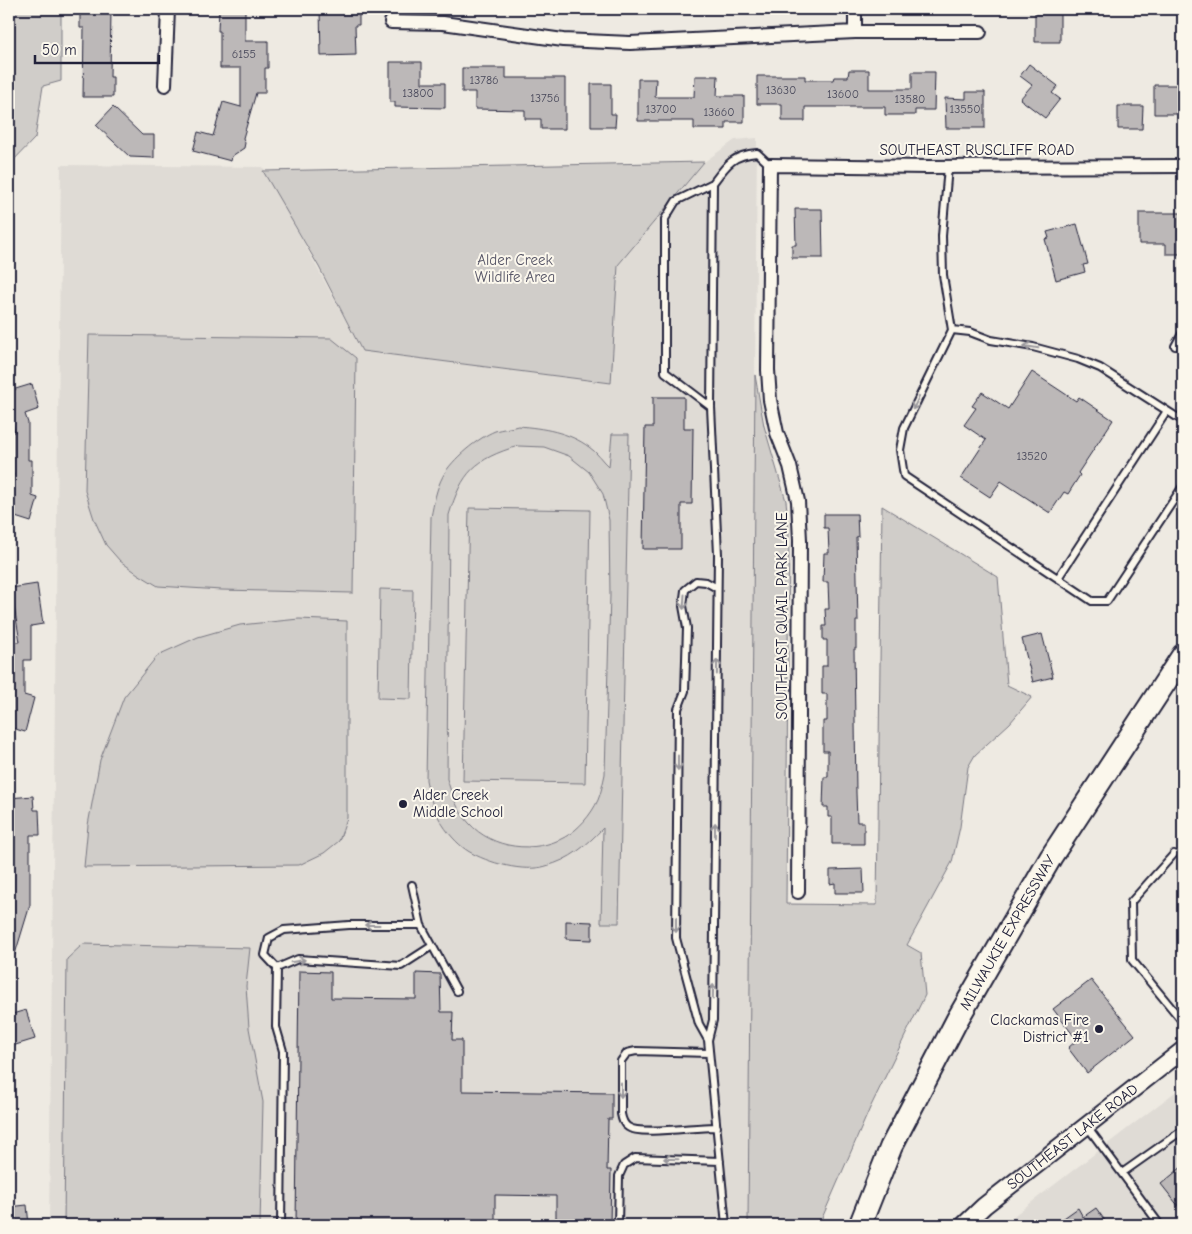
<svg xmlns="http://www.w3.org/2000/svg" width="1192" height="1234" viewBox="0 0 1192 1234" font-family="'Comic Neue',sans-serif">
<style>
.built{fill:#dfdbd5}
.green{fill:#d0cdc9;stroke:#797882;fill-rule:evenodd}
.building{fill:#bcb8b8;stroke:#22223b}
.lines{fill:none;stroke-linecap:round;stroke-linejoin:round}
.service-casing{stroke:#22223b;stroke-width:10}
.minor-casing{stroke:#22223b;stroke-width:16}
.tertiary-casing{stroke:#22223b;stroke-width:20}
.trunk-casing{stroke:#22223b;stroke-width:25}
.service{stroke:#fbf7ec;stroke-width:6}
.minor{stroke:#fbf7ec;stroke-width:12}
.tertiary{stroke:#fbf7ec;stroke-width:16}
.trunk{stroke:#fbf7ec;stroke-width:21}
.oneway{stroke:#99979c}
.poi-dot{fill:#22223b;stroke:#fbf7ec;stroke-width:2}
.labels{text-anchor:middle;stroke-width:4;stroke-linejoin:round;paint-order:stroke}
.number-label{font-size:12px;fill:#48485a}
.street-label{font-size:15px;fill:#22223b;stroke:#fbf7ec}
.park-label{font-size:15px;fill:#565566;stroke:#fbf7ec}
.poi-label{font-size:15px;fill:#22223b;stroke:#fbf7ec;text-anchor:start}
</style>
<rect width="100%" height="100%" fill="#eeeae2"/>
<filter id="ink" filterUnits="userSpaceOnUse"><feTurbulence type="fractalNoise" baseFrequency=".02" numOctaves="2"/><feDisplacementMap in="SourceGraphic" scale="10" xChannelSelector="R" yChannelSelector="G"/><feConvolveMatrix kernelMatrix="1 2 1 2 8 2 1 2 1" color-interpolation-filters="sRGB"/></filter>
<g filter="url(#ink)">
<path class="built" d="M757,138L748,1225H49L61,165L263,167L362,351L610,383L618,265L704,162L735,140Z
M1183,1086V1225H1002Z"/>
<path class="green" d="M9,9H61V81L43,86L35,138L9,165Z
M704,162L618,265L611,383L362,351L319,267L263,171Z
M89,335L331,338L356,358L353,593L221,590L158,586L138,574L120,561L106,545L94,519L85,491Z
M755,375L764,426L786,501L789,531L786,904L877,905L882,506L998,577L1007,685L1032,697L1010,723L975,755L968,767L960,827L952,862L907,945L921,953L925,995L870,1108L819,1225H748Z
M518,426C543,428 569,432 589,447C597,452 602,461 609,467L612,434H629L619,923H601L603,828C587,845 570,860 546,866C524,873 488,863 468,851C457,844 446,831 440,820C432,807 429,794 426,780L431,517C434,503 436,489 443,476C452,459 478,438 495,431C502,429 511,428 518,426ZM518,446L544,447L569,456L589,472L603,494L609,520L610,595L605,774C603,783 601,793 598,800C591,815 579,829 565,837C535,854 492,849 469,823C457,810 452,795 447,779L449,515C462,472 475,459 518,446Z
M469,508L590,510L585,783L463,781Z
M380,589L413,590L411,699L378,698Z
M299,619L347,621V818L339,841L324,853L299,865L84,867L88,825L100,760L124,697L158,655L198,637L240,625Z
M83,944L250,948L246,986L249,1028L263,1102L260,1225H64L67,959Z"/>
<path class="building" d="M98,9H111L110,77H113V97H83L84,28H80V12H98Z
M219,9H245V41H268V68H265V93H256L243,138L245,143L244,148L232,156L231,161L193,151L198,132L213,136L223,102L241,107V68H220V31H218Z
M320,9H359V25H355L356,55L321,56Z
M1035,13H1060V42H1035Z
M390,62H422V83H445V108L395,107V102H390Z
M1029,64L1058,86L1052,93L1060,99L1045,118L1020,99L1032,85L1020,76Z
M462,68H506V78H565V129H541V119H525V110L475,109V92H462Z
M849,70H869V89H912V72H935L934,110H915V115H885V107H805V121H782V104H757V76H805V80H833L834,77H848Z
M695,76H718L717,96H744V122H726V129H694V121H638V79H656L655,97H694Z
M591,84H611V114H616L615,127H591Z
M1154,85H1183V114H1154Z
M966,92H985V128H946L945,98L966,99Z
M1118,106H1143L1142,129H1118Z
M113,107L142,135H154V158L130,157L96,125Z
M795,209H822L823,258H792V245H796Z
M1139,213H1183V254H1166V244H1139Z
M1077,224L1088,264L1083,265L1085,272L1056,280L1045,239L1049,238L1047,232Z
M1032,372L1076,401L1079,397L1113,420L1078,473L1080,475L1068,494L1064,492L1050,513L1001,481L990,497L961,478L986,440L964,425L976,408L972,406L982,392L1008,409Z
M32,384L39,409L25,414L28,423V460H32V496L38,498L31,522L9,515V493L14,474H9V432H15L9,411V391Z
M653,397H684V428H693L692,504H681V549H643L645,427H653Z
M824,514H857L858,537H856L858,621H856V649H854L856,793L857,822H864V844H832V817H828V807H823L824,777H828V751H823V721H827V694H822V666H827V640H823V626H826L825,609H829L828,582H823L824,553H829L828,528H824Z
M37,584L43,624L31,626V660H24V695L34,698L25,732L9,727V642H20L11,588Z
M1042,634L1053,677L1033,682L1022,639Z
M33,796L34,810H39L40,835H30V905L12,964L9,963V798Z
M863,869L864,893H835V883L830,884V870Z
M566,921L592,922V940L566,939Z
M299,971L331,972V998L416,999V973L440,974L441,1012H453L452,1040H462V1091L612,1093V1119H608L607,1170H611L610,1225H556V1196L495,1195V1225H296Z
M1091,980L1135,1035L1087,1073L1068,1048L1077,1040L1053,1009Z
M26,1010L35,1039L9,1047V1015Z
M1183,1166V1212L1161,1184Z
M27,1205L29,1225H9V1207Z
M1078,1208L1083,1217L1096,1208L1108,1225H1054Z"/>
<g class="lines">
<g class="service-casing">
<path id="service" d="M948,167L942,236L943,275L952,330
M1175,346L1183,332
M711,407L665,372V219L676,201L713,183
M1183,421L1100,368L1078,359L1033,347L991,340L970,332L952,330L904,428L900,450L904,476L1092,601H1107L1183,486
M1058,578L1167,411
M1174,854L1131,902L1132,960L1183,1022
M412,885L421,925L457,991
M421,925H349L284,930L269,938L265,955L277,968L298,959L401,966L432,946
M277,968L276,1027L283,1051L281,1225
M708,1040L699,1024L676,938L678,709L685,691L687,628L683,606L685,590L696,581L706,582L717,588
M709,1053L636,1051L627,1053L621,1061V1114C622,1119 623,1124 628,1127C640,1136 699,1126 717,1127
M1087,1126L1160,1225
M1122,1173L1183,1130
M618,1225L619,1176L624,1165L635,1158L720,1161
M726,1225L708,1040L713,1020L718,554L711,407L713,183C727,164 733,155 757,153L770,165"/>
</g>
<g class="minor-casing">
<path id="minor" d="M391,22L443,23L563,40L630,43L855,32H980
M855,32V9
M165,85L168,9
M798,892L800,540L798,501L790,466L777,433L770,400L768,370L770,165L928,167L1183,166"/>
</g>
<g class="tertiary-casing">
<g id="tertiary">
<path id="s1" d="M964,1225L984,1206L1183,1050"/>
</g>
</g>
<g class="trunk-casing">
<g id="trunk">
<path id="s2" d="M860,1225L891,1147L957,1020L1051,857L1183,655"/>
</g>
</g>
<use href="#service" class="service"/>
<use href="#minor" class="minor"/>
<use href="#tertiary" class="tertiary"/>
<use href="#trunk" class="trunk"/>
</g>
<defs><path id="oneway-shaft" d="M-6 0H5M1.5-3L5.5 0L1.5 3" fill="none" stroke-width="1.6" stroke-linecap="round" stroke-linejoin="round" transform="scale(1.25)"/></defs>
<g class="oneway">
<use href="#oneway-shaft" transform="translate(1031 347) rotate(-170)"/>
<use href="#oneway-shaft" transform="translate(916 403) rotate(116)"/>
<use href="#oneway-shaft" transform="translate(684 602) rotate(94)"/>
<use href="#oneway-shaft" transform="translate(717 667) rotate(-89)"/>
<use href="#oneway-shaft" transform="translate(678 763) rotate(90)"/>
<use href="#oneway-shaft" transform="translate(715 830) rotate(-89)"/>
<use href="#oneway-shaft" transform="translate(372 925) rotate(-180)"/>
<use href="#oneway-shaft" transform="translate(676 925) rotate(90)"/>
<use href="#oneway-shaft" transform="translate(298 961) rotate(-10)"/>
<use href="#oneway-shaft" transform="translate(713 992) rotate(-89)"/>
<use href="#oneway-shaft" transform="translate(621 1090) rotate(90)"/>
<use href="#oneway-shaft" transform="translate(671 1159) rotate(-178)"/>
</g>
</g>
<g class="poi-dot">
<circle cx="403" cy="804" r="5"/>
<circle cx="1099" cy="1029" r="5"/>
</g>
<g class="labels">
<g class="number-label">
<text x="244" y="58">6155</text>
<text x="484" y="84">13786</text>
<text x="781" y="94">13630</text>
<text x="418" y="97">13800</text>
<text x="843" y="98">13600</text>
<text x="545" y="102">13756</text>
<text x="910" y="103">13580</text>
<text x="661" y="113">13700</text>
<text x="965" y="113">13550</text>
<text x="719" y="116">13660</text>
<text x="1032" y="460">13520</text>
</g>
<g class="street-label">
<text x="977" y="155">SOUTHEAST RUSCLIFF ROAD</text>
<text transform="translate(782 616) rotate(-90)" y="5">SOUTHEAST QUAIL PARK LANE</text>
<text dy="5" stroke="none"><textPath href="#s2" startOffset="328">MILWAUKIE EXPRESSWAY</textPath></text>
<text dy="5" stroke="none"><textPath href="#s1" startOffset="140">SOUTHEAST LAKE ROAD</textPath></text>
</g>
<g class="park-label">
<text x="515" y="265">Alder Creek<tspan x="515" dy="17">Wildlife Area</tspan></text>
</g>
<g class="poi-label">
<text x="413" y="800">Alder Creek<tspan x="413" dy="17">Middle School</tspan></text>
<text x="1089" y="1025" text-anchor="end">Clackamas Fire<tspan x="1089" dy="17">District #1</tspan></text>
</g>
</g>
<rect width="1192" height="1234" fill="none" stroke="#fbf7ec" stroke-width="30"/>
<rect x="15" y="15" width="1162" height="1204" fill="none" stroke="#22223b" stroke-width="2" filter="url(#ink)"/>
<path d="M35 55v8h124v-8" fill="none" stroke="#22223b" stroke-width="2.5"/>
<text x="42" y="55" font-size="15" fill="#22223b" stroke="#fbf7ec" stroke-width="4" paint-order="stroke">50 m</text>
</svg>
